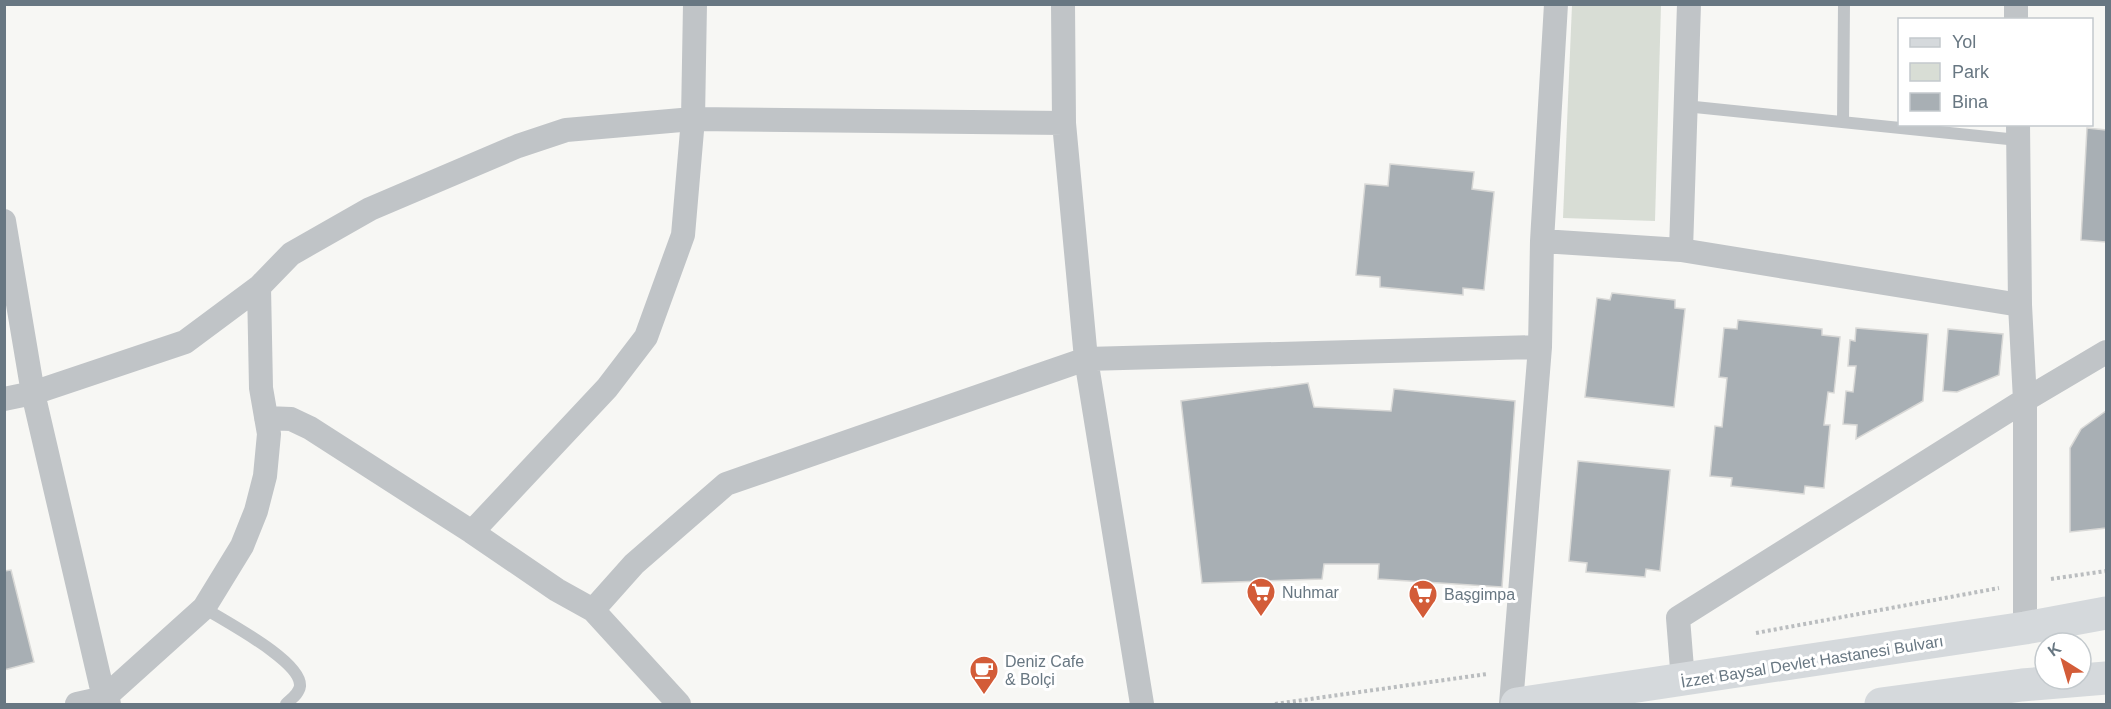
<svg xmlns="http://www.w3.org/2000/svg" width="2111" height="709" viewBox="0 0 2111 709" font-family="Arial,sans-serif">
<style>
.green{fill:#d8ddd5}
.building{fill:#a8afb4;stroke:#d8d8d6;stroke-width:1.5}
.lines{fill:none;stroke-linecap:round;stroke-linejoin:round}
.path{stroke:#babdbf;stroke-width:4;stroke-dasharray:3 3;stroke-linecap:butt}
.lane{stroke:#c0c4c7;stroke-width:12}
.street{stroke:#c0c4c7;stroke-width:24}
.primary{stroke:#d5d9dc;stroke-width:33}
.labels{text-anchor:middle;stroke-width:6;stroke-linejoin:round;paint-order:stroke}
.poi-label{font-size:16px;fill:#687782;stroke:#fff;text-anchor:start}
.street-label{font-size:16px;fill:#687782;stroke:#fff}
</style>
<rect width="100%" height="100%" fill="#f7f7f4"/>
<path class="green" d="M1572,5H1661L1655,221L1563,218Z"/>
<path class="building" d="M2087,128L2106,130V242L2081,240Z
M1390,164L1474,172L1472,189L1494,192L1484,290L1463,288V295L1380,287V277L1356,275L1365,184L1388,186Z
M1612,293L1675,300V308L1685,309L1674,407L1585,397L1597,298L1610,300Z
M1738,320L1822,329V335L1840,337L1834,393L1828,392L1824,425H1830L1824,488L1805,486L1804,494L1731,486L1732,478L1710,476L1715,426L1722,427L1727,378L1719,377L1724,328L1737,329Z
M1856,328L1928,334L1923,401L1856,439L1857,425L1843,424L1846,391L1853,392L1856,366H1848L1850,340L1855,341Z
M1948,329L2003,334L1999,375L1957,392L1943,391Z
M1308,383L1314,407L1391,411L1394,389L1515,401L1502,587L1378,579L1379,564H1324L1322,579L1202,583L1181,401Z
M2106,411V528L2070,532V448L2081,429Z
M1578,461L1670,470L1660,571L1646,569L1645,577L1586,572L1587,563L1569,561Z
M11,570L34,662L4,670V571Z"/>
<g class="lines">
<path class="path" d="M2051,579L2106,571
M1756,633L1999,588
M1275,704L1487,674"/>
<path class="lane" d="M1685,106L2018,140
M1843,122L1844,4
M204,608C224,621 302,661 300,686C299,694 291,699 286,704"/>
<path class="street" d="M1063,4L1064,123L1086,359L1142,704
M2016,4V20
M2018,124L2020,305L2025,400V628
M4,221L33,393L104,698L109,704
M1542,241L1681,250L2020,305
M1681,250L1689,4
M4,399L33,393L185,342L259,287
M266,418L291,419L310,428L472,532L557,590L593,610L679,704
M472,532L607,388L646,337L683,235L693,119L1064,123
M593,610L634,564L726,484L1086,359L1540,347
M1683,681L1678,618L2025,400L2106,352
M77,704L104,698L204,608L242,546L256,511L265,476L269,434L261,388L259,287L291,254L370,209L518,146L566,130L693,119L695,4
M1511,704L1540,347L1542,241L1556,4"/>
<path class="primary" d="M1517,704L2025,628L2106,613
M1881,704L2022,685L2106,678"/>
</g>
<defs>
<g id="supermarket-pin" transform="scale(1.5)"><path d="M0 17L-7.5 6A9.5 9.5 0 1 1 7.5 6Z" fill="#d35c38" stroke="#fff"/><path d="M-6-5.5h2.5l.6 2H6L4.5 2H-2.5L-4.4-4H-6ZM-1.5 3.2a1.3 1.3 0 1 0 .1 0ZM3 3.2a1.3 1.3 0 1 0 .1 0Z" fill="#fff"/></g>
<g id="cafe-pin" transform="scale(1.5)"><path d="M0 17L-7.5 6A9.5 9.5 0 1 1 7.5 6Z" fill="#d35c38" stroke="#fff"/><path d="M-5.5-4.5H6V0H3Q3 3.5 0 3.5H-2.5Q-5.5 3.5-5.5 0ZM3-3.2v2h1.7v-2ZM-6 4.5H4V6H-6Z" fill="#fff"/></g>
</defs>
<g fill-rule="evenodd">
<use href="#supermarket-pin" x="1261" y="592"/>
<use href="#supermarket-pin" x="1423" y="594"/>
<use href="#cafe-pin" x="984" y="670"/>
</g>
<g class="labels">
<g class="poi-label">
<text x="1282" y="598">Nuhmar</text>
<text x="1444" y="600">Başgimpa</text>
<text x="1005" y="667">Deniz Cafe<tspan x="1005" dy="18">&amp; Bolçi</tspan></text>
</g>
<g class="street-label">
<text transform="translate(1812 661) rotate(-9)" y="6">İzzet Baysal Devlet Hastanesi Bulvarı</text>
</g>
</g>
<rect width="2111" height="709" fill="none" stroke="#687782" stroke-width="12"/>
<rect x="1898" y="18" width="195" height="108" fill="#ffffff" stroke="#c3c9cd" stroke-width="1.5"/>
<rect x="1910" y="38" width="30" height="9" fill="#d5d9dc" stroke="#c3c9cd" stroke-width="1.5"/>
<text x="1952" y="48" font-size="18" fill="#687782">Yol</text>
<rect x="1910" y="63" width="30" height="18" fill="#d8ddd5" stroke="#c3c9cd" stroke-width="1.5"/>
<text x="1952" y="78" font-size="18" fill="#687782">Park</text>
<rect x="1910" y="93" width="30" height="18" fill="#a8afb4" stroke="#c3c9cd" stroke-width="1.5"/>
<text x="1952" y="108" font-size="18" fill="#687782">Bina</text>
<g transform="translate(2063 661) rotate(323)"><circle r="28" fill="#ffffff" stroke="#c3c9cd" stroke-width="1.5"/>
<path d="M0-4.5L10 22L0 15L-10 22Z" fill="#d35c38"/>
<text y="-9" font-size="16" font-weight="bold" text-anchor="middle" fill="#687782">K</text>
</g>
</svg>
